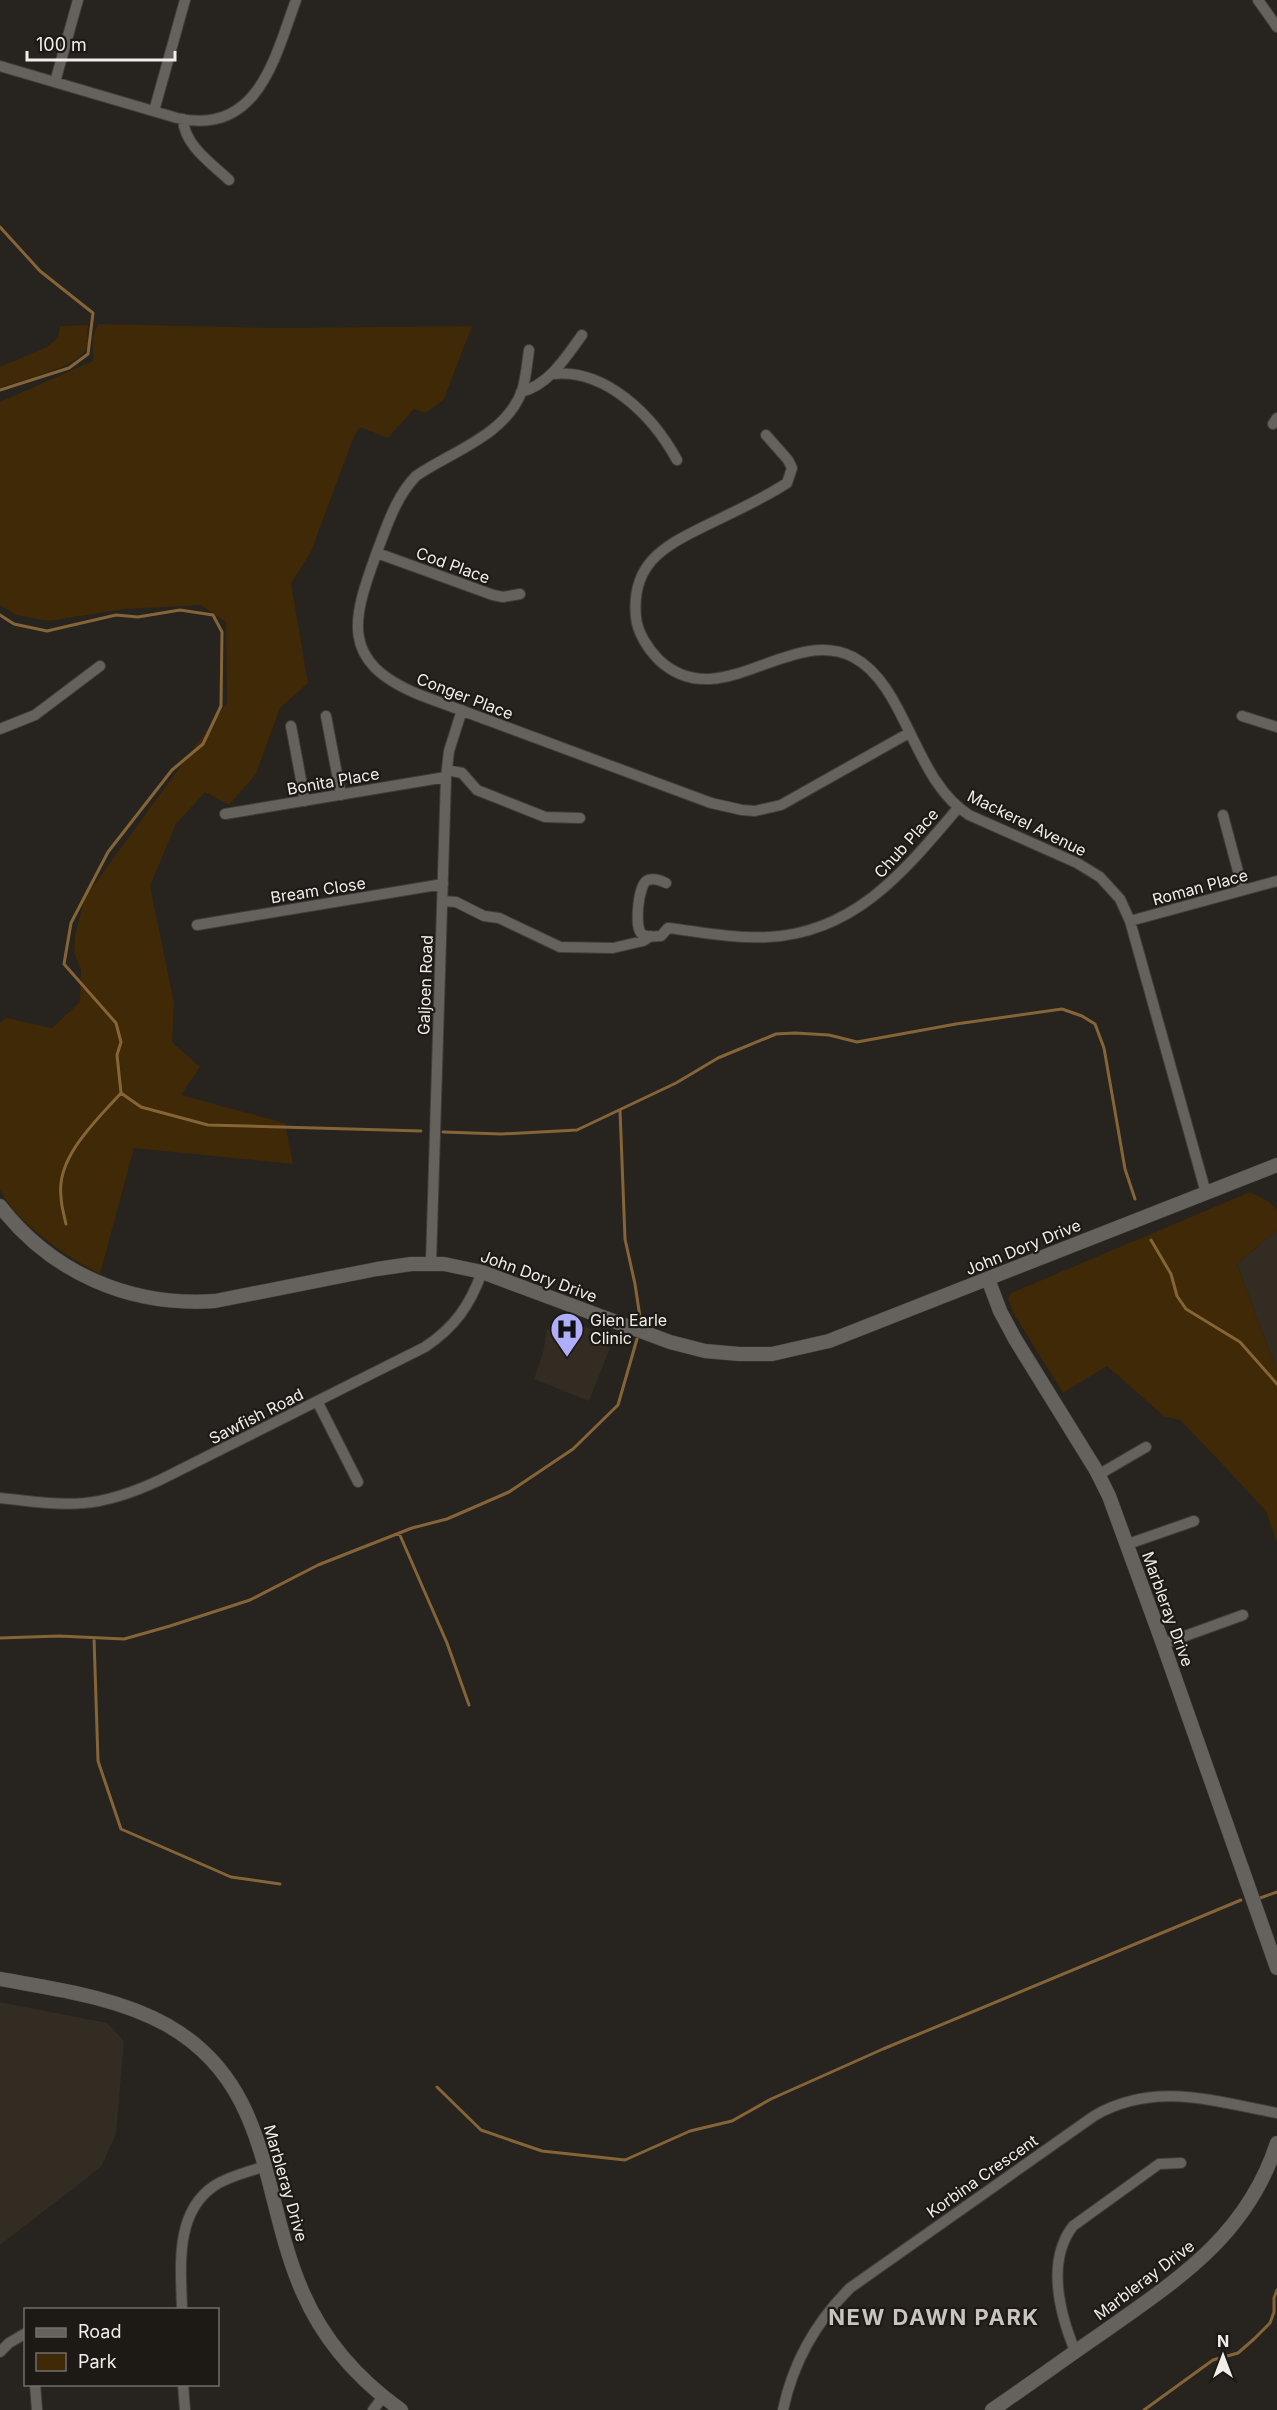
<svg xmlns="http://www.w3.org/2000/svg" width="1277" height="2410" viewBox="0 0 1277 2410" font-family="Inter,sans-serif">
<style>
.built{fill:#332c22}
.green{fill:#3f2906}
.lines{fill:none;stroke-linecap:round;stroke-linejoin:round}
.stream{stroke:#856538;stroke-width:3}
.street-casing{stroke:#413e3a;stroke-width:12}
.secondary-casing{stroke:#413e3a;stroke-width:15}
.street{stroke:#65615c;stroke-width:10}
.secondary{stroke:#65615c;stroke-width:14}
.labels{text-anchor:middle;stroke-width:4.5;stroke-linejoin:round;paint-order:stroke}
.street-label{font-size:16px;fill:#f0edea;stroke:#1d1a15}
.poi-label{font-size:16px;fill:#f0edea;stroke:#1d1a15;text-anchor:start}
.district-label{font-size:22px;font-weight:bold;letter-spacing:1.5px;fill:#c9c4be;stroke:#1d1a15}
</style>
<rect width="100%" height="100%" fill="#27231e"/>
<path class="built" d="M1277,1230V1371L1237,1264Z
M557,1321H569L591,1329L588,1338L610,1348L589,1401L534,1379L543,1353L547,1329L553,1330Z
M0,2002L107,2023L124,2041L116,2134L101,2167L0,2245Z"/>
<path class="green" d="M98,324L280,328L472,326L444,399L426,413L414,409L388,438L360,427L354,436L311,552L291,583L308,683L280,708L256,774L229,805L205,792L176,824L150,886L174,1003L172,1042L200,1067L181,1095L285,1123L293,1164L134,1148L100,1274C67,1257 16,1223 0,1190V1023L6,1018L52,1028L80,1002L81,969L74,953L75,935L85,897L227,703L226,622L201,605L125,609L48,621L16,615L0,605V402L93,361V336Z
M88,325C87,332 89,343 86,349C78,367 19,381 0,388V367L47,347L58,338L60,326Z
M1250,1192L1268,1201L1277,1210V1230L1237,1264L1277,1371V1543L1266,1511L1209,1450L1180,1420L1165,1417L1107,1366L1063,1393L1015,1316L1008,1299L1011,1293Z"/>
<g class="lines">
<path class="stream" d="M0,227L40,271L93,313L88,354L69,368L0,390
M0,615L14,624L47,631L116,615L138,617L180,610L213,615L222,632L221,706L203,744L172,770L108,852L71,923L64,964L116,1023L121,1042L117,1055L121,1093L141,1107L208,1125L421,1131
M620,1110L625,1239L635,1284L641,1324
M443,1132L501,1134L577,1130L676,1083L718,1058L776,1034L795,1033L829,1035L857,1042L956,1024L1062,1009L1082,1016L1095,1024L1104,1048L1125,1169L1135,1199
M66,1224C64,1215 61,1205 61,1196C56,1157 97,1120 121,1093
M1151,1240L1171,1274L1177,1296L1186,1309L1240,1342L1277,1384
M399,1533L447,1643L469,1705
M0,1638L59,1636L124,1639L170,1626L250,1600L318,1565L412,1528L447,1519L509,1492L573,1449L618,1405L637,1339
M94,1638L98,1761L121,1829L231,1877L280,1884
M1260,1898L1277,1892
M437,2087L481,2130L542,2151L625,2160L690,2131L732,2121L771,2099L883,2049L1241,1900
M1144,2410L1213,2360L1238,2353L1254,2339L1270,2323L1274,2312V2298L1277,2290"/>
<g class="street-casing">
<path id="street" d="M1258,0L1277,27
M0,66L177,118C258,137 275,57 296,0
M55,82L78,0
M154,111L185,0
M183,119C184,145 211,163 229,180
M529,350C527,364 526,378 522,391C505,436 452,451 416,476C396,497 388,523 378,549C353,618 337,661 420,695L711,803L742,810L755,811L781,805L909,733
M552,374C606,368 653,416 677,460
M521,392C549,385 566,357 582,335
M1273,424L1277,418
M766,435L788,460L792,468L787,483C761,500 731,513 703,527C662,547 631,565 636,617C637,632 648,649 659,660C720,717 789,625 853,657C907,685 913,780 969,815L1077,863L1100,877L1120,899L1130,921L1206,1193
M377,553L493,595L503,597L520,594
M326,716L341,795
M1242,716L1277,727
M291,726L305,801
M0,729L35,715L100,666
M447,770L462,773L477,790L545,817L580,818
M225,814L446,777
M1223,815L1243,890
M666,883C660,880 654,878 648,880C638,883 634,929 642,934C647,938 655,936 661,936L668,928C701,932 735,939 768,937C856,933 906,869 958,808
M443,901L456,902L484,916L499,918L560,947L613,948L643,941L651,936
M1130,921L1277,881
M197,925L443,884
M431,1263L446,777L449,751L462,710
M317,1401L358,1482
M1098,1475L1146,1447
M0,1498C69,1506 96,1510 160,1480L425,1347C455,1327 470,1305 482,1272
M1128,1544L1194,1521
M1163,1644L1243,1615
M182,2310C181,2268 174,2213 214,2186C229,2176 249,2172 265,2166
M1075,2351C1060,2314 1046,2261 1073,2226L1159,2164L1181,2163
M0,2352L9,2343L26,2333
M35,2384L37,2410
M183,2384L185,2410
M373,2410L383,2397
M783,2410C793,2362 816,2322 850,2288L1094,2116C1154,2081 1213,2101 1277,2113"/>
</g>
<g class="secondary-casing">
<path id="secondary" d="M0,1206C52,1273 130,1307 215,1301L377,1269L411,1264H444L482,1272L670,1342L705,1351L739,1354H772L829,1341L1277,1165
M988,1279L1000,1311L1015,1339L1096,1470L1109,1496L1163,1644L1277,1968
M0,1979C55,1989 117,1997 167,2025C273,2085 260,2196 303,2293C324,2341 359,2380 401,2410
M992,2410C1030,2384 1067,2357 1105,2331C1180,2278 1247,2235 1277,2143"/>
</g>
<use href="#street" class="street"/>
<use href="#secondary" class="secondary"/>
</g>
<defs>
<g id="hospital-pin" transform="scale(1.725)"><path d="M0 17L-7.5 6A9.5 9.5 0 1 1 7.5 6Z" fill="#afaefa" stroke="#1d1a15"/><path d="M-5-5h3v3.5h4V-5h3V5h-3V1.5h-4V5h-3Z" fill="#111"/></g>
</defs>
<g fill-rule="evenodd">
<use href="#hospital-pin" x="567" y="1329"/>
</g>
<g class="labels">
<g class="street-label">
<text transform="translate(453 565) rotate(20)" y="6">Cod Place</text>
<text transform="translate(465 696) rotate(21)" y="6">Conger Place</text>
<text transform="translate(333 781) rotate(-10)" y="6">Bonita Place</text>
<text transform="translate(1027 823) rotate(26)" y="6">Mackerel Avenue</text>
<text transform="translate(906 843) rotate(-48)" y="6">Chub Place</text>
<text transform="translate(1200 887) rotate(-15)" y="6">Roman Place</text>
<text transform="translate(318 890) rotate(-9)" y="6">Bream Close</text>
<text transform="translate(425 985) rotate(-88)" y="6">Galjoen Road</text>
<text transform="translate(1023 1247) rotate(-22)" y="6">John Dory Drive</text>
<text transform="translate(539 1276) rotate(20)" y="6">John Dory Drive</text>
<text transform="translate(256 1416) rotate(-27)" y="6">Sawfish Road</text>
<text transform="translate(1168 1609) rotate(70)" y="6">Marbleray Drive</text>
<text transform="translate(982 2176) rotate(-35)" y="6">Korbina Crescent</text>
<text transform="translate(286 2183) rotate(74)" y="6">Marbleray Drive</text>
<text transform="translate(1144 2280) rotate(-37)" y="6">Marbleray Drive</text>
</g>
<g class="poi-label">
<text x="590" y="1326">Glen Earle<tspan x="590" dy="18">Clinic</tspan></text>
</g>
<g class="district-label">
<text x="934" y="2325">NEW DAWN PARK</text>
</g>
</g>
<rect x="24" y="2308" width="195" height="78" fill="#1d1a15" stroke="#716e6a" stroke-width="1.5"/>
<rect x="36" y="2328" width="30" height="9" fill="#65615c" stroke="#716e6a" stroke-width="1.5"/>
<text x="78" y="2338" font-size="18" fill="#f0edea">Road</text>
<rect x="36" y="2353" width="30" height="18" fill="#3f2906" stroke="#716e6a" stroke-width="1.5"/>
<text x="78" y="2368" font-size="18" fill="#f0edea">Park</text>
<g transform="translate(1223 2356)" stroke="#1d1a15" stroke-width="4.5" paint-order="stroke">
<path d="M0-4.5L10 22L0 15L-10 22Z" fill="#f0edea"/>
<text y="-9" font-size="16" font-weight="bold" text-anchor="middle" fill="#f0edea">N</text>
</g>
<path d="M27 51v9h148v-9" fill="none" stroke="#f0edea" stroke-width="3"/>
<text x="36" y="51" font-size="18" fill="#f0edea" stroke="#1d1a15" stroke-width="4.5" paint-order="stroke">100 m</text>
</svg>
